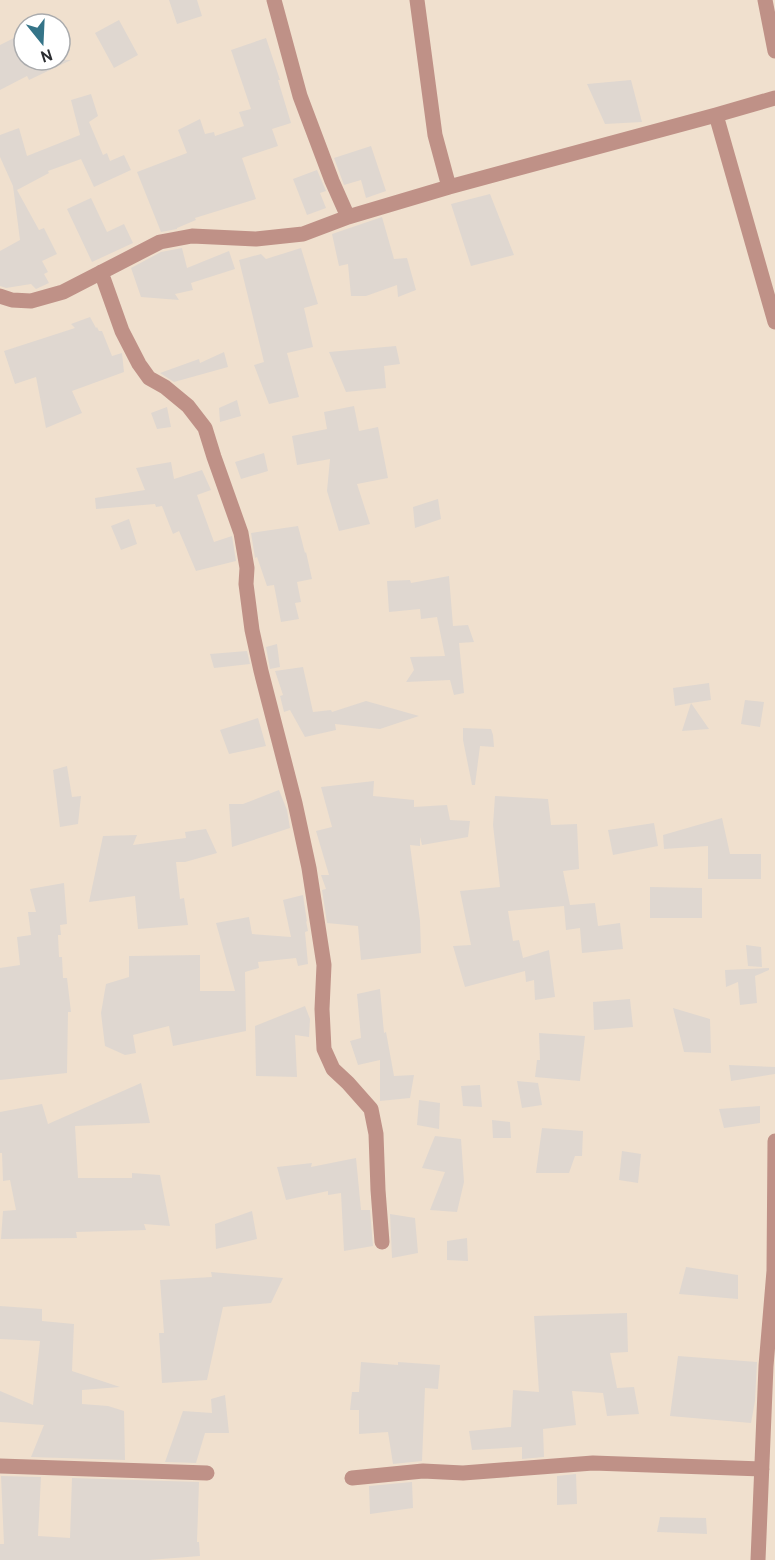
<svg xmlns="http://www.w3.org/2000/svg" width="775" height="1560" viewBox="0 0 775 1560" font-family="Cabin,sans-serif">
<style>
.commercial{fill:#f0e0ce;fill-rule:evenodd}
.building{fill:#dfd7d0}
.lines{fill:none;stroke-linecap:round;stroke-linejoin:round}
.minor{stroke:#bf9187;stroke-width:15}
</style>
<rect width="100%" height="100%" fill="#e8edf7"/>
<path class="commercial" d="M0,0H775V1560H0ZM24,24H60V60H24Z"/>
<path class="building" d="M169,0H197L202,16L177,24Z
M119,20L138,55L114,68L95,33Z
M24,33V60H71L29,80L27,76L0,90V45Z
M266,38L280,80H278L291,123L272,129L278,146L242,158L256,199L195,218L196,220L177,228V229L161,232L137,172L187,153L178,130L200,119L205,134L214,132L215,136L244,126L239,112L251,109L231,50Z
M631,80L642,122L605,124L587,84Z
M91,94L98,116L89,122L103,155L107,153L110,161L124,155L131,170L94,187L81,159L48,171L49,173L17,190L39,230L44,228L57,254L42,261L48,272L44,274L49,283L36,289L31,284L6,288L0,286V251L20,240L13,186L0,157V135L19,128L27,156L80,135L71,100Z
M371,146L386,191L366,198L361,180L344,185L334,158Z
M317,170L326,191L320,193L326,208L307,215L293,179Z
M490,194L514,255L471,266L451,204Z
M91,198L107,232L124,224L133,243L92,262L67,209Z
M382,217L394,259L407,258L416,290L398,297L397,285L366,296H351L348,264L339,266L332,234Z
M182,248L187,268L229,251L235,269L191,283L193,290L175,294L179,300L141,297L131,268L161,252Z
M301,248L318,304L304,308L313,347L287,353L299,397L269,404L254,365L264,362L239,260L261,254L266,259Z
M90,317L96,328L97,327L99,331H102L112,356L122,353L124,372L72,391L82,413L46,428L36,377L15,384L4,351L75,328L71,324Z
M396,346L400,364L384,366L386,388L346,392L329,352Z
M224,352L228,367L174,382L160,373L199,359L200,363Z
M237,400L241,416L220,422L219,408Z
M354,406L359,431L378,427L388,478L357,484L370,524L339,531L327,491L330,459L297,465L292,436L327,429L324,412Z
M167,407L171,427L157,429L151,413Z
M264,453L268,471L241,479L235,462Z
M171,462L174,479L202,470L211,490L197,495L214,542L232,536L236,561L196,571L179,531L173,534L162,506L156,507L155,504L96,509L95,498L145,490L136,468Z
M438,499L441,519L415,528L413,507Z
M129,519L137,544L121,550L111,526Z
M298,526L305,553L306,552L312,579L297,582L301,602L295,603L299,619L281,622L274,585L267,586L257,557L255,558L251,533Z
M449,576L453,626L468,625L474,642L459,643L464,693L454,695L450,680L406,682L414,670L410,657L445,656L437,617L421,619L420,609L389,612L387,581L410,580L411,583Z
M277,644L280,667L270,669L266,647Z
M247,651L250,664L214,668L210,654Z
M303,667L313,712L331,710L332,712L366,701L419,716L380,729L335,724L336,730L305,737L290,710L284,712L280,696L283,695L275,671Z
M709,683L711,700L691,703L709,729L682,731L691,703L675,706L673,688Z
M745,700L764,702L760,727L741,724Z
M258,718L266,746L229,754L220,730Z
M463,728L491,729L493,735L494,747L480,746L475,785H472L463,740Z
M67,766L72,797L81,796L78,824L60,827L53,770Z
M374,781L373,796L414,800V807L447,805L450,820L470,821L468,837L422,845L420,837V846L410,845L420,921L421,953L361,960L358,926L327,923L322,890L326,889L321,875H329L316,831L332,827L321,787Z
M279,790L287,810L290,828L232,847L229,804H243Z
M495,796L548,799L551,825L577,824L579,869L563,871L570,905L595,903L598,926L620,923L623,949L582,953L580,928L566,930L564,906L508,911L513,941L519,940L523,958L549,950L555,997L535,1000L534,980L526,982L525,971L465,987L453,946L471,945L460,891L500,887L493,825Z
M722,818L730,854H761V879H708V846L664,849L663,835Z
M654,823L658,846L613,855L608,830Z
M206,829L217,853L185,862H176L180,899L184,898L188,925L138,929L135,896L89,902L103,836L137,835L133,845L186,838L185,832Z
M64,883L67,924L60,925L61,935H58L59,957H62L63,978H67L71,1012H68L67,1073L0,1080V968L20,965L17,937L31,935L28,912H36L30,889Z
M650,887L702,888V918H650Z
M303,895L307,922L306,921L308,931L305,932L308,964L298,966L296,958L258,962L259,968L245,972L246,1031L173,1046L169,1026L133,1035L136,1053L125,1055L105,1046L101,1013L106,984L129,977V956L200,955V991H235L216,923L249,917L252,934L291,937L283,900Z
M746,945L761,947L762,967L748,966Z
M769,968V970L755,976L757,1003L740,1005L738,982L726,987L725,970Z
M380,989L384,1033L386,1032L394,1076L414,1075L410,1098L380,1101V1060L358,1065L350,1041L361,1038L357,994Z
M630,999L633,1027L594,1030L593,1002Z
M305,1006L310,1019L309,1037L295,1035L297,1077L256,1076L255,1026Z
M673,1008L710,1019L711,1053L684,1052Z
M539,1033L585,1036L580,1081L535,1077L537,1060H540Z
M729,1065L775,1067V1074L731,1081Z
M517,1081L538,1083L542,1105L522,1108Z
M141,1083L150,1123L75,1126L78,1178H132V1173L160,1175L170,1226L144,1224L146,1230L76,1232L77,1238L1,1239L3,1211L16,1210L10,1180L3,1181L2,1153H0V1112L42,1104L48,1124Z
M480,1085L482,1107L463,1106L461,1086Z
M419,1100L440,1103L439,1129L417,1125Z
M760,1106V1123L724,1128L719,1109Z
M492,1120L510,1122L511,1138H493Z
M542,1128L583,1131L582,1156H575L569,1173H536Z
M435,1136L461,1139L464,1182L457,1212L430,1210L445,1172L422,1168Z
M622,1151L641,1154L638,1183L619,1180Z
M356,1158L361,1210H370L373,1246L344,1251L341,1193L328,1195V1191L286,1200L277,1167L312,1163L311,1167Z
M252,1211L257,1239L216,1249L215,1224Z
M390,1214L415,1218L418,1253L392,1258Z
M467,1238L468,1261L447,1260V1241Z
M686,1267L738,1275V1299L679,1294Z
M211,1272L283,1278L271,1303L223,1307L207,1380L162,1383L159,1333H164L160,1280L212,1277Z
M0,1306L42,1309V1321L74,1324L72,1371L120,1387L82,1390V1404L108,1406L124,1411L125,1460L31,1457L44,1425L0,1422V1391L33,1405L40,1341L0,1339Z
M627,1313L628,1352L610,1353L617,1388L634,1387L639,1414L607,1416L603,1393L572,1391L576,1425L543,1429L544,1457L522,1459V1447L472,1450L469,1431L511,1427L513,1390L539,1392L534,1316Z
M678,1356L757,1362L755,1401L751,1423L670,1416Z
M361,1362L398,1365V1362L440,1365L438,1389L425,1388L422,1461L393,1464L388,1432L359,1434V1410H350L352,1392H359Z
M225,1395L229,1433H205L196,1463L165,1462L183,1411L212,1413L211,1399Z
M576,1474L577,1504L557,1505V1476Z
M1,1476L41,1477L38,1536L70,1538L72,1478L199,1482L197,1542H199L200,1556L149,1560H0V1544H4Z
M412,1482L413,1508L370,1514L369,1486Z
M660,1517L706,1518L707,1534L657,1532Z"/>
<g class="lines">
<path class="minor" d="M274,0L300,96L332,181L348,217
M417,0L435,135L449,187
M765,0L775,51
M716,115L775,322
M101,272L122,331L139,364L149,378L165,387L188,406L205,428L214,457L241,533L247,568L246,584L252,630L261,671L295,803L309,868L324,965L322,1009L324,1049L333,1069L348,1083L371,1109L376,1134L378,1190L382,1242
M0,296L12,300L31,301L63,292L160,242L192,236L256,239L303,234L348,217L449,187L716,115L775,98
M0,1466L207,1473
M352,1478L423,1471L463,1473L593,1463L762,1469
M758,1560L766,1366L774,1271L775,1141"/>
</g>
<g transform="translate(42 42) rotate(162)"><circle r="28" fill="#ffffff" stroke="#aaabad" stroke-width="1.5"/>
<path d="M0-4.5L10 22L0 15L-10 22Z" fill="#357488"/>
<text y="-9" font-size="16" font-weight="bold" text-anchor="middle" fill="#2b2d31">N</text>
</g>
</svg>
